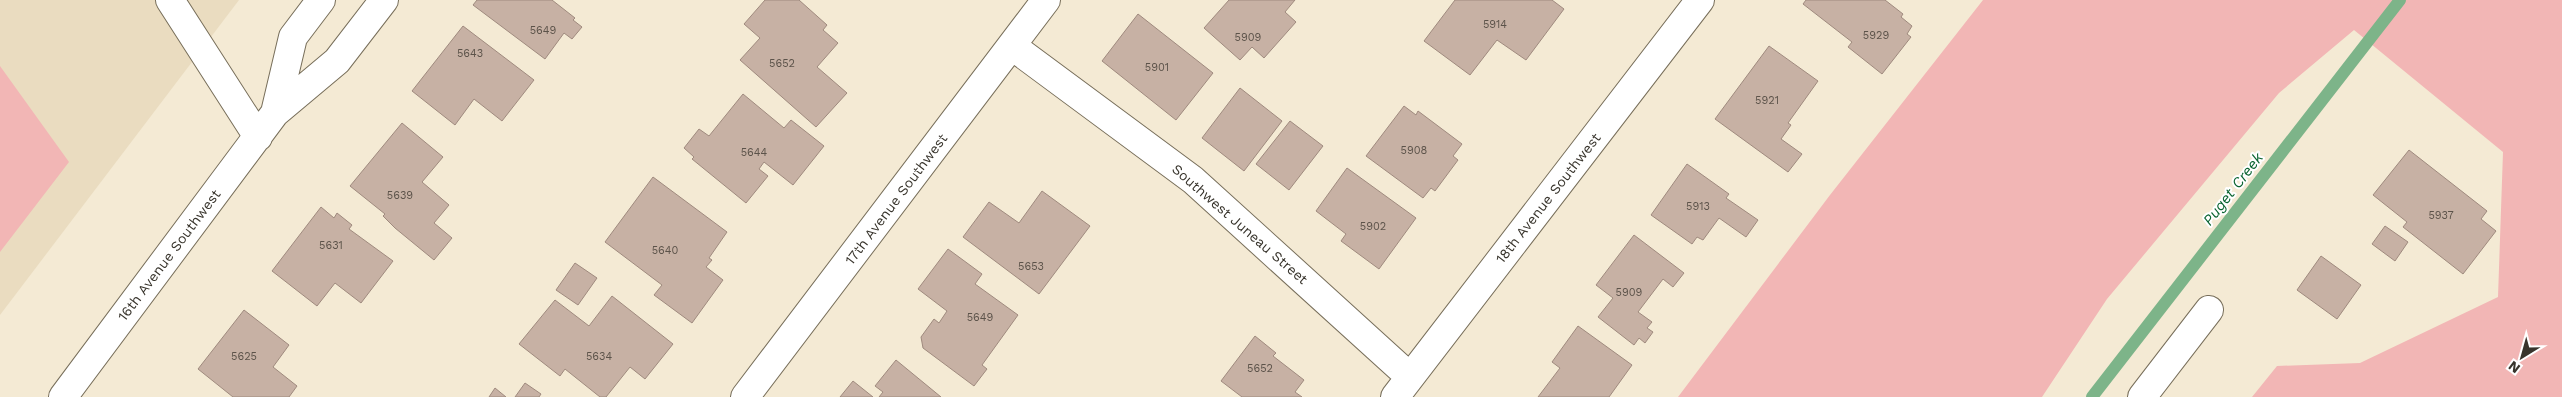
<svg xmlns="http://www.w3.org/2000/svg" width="2562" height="397" viewBox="0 0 2562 397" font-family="'Work Sans',sans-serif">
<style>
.built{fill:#eadcc0}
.green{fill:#f2b6b5}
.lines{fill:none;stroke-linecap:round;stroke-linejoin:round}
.stream{stroke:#7db489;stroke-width:12}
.building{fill:#c7b1a4;stroke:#9f8a7e}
.minor-casing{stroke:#776e5a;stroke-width:30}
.minor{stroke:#fff;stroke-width:28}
.labels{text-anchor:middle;stroke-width:4;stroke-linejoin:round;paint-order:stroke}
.number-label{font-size:11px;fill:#5c534a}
.street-label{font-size:14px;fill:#38342c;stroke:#fff}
.water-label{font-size:15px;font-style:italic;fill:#0a6430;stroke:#fff}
</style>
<rect width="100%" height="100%" fill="#f4ead4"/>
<path class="built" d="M0,0H239L0,315Z"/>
<path class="green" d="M1983,0H2562V397H2252L2277,366L2360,363L2498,297L2503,152L2354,30L2279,93L2107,299L2042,397H1678L1830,195Z
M0,66L69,162L0,252Z"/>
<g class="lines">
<path class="stream" d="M2092,397L2400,0"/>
</g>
<path class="building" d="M477,0H552L575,18L573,20L582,27L572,39L564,33L545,59L473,5Z
M765,0H799L827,25L823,30L838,43L817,67L847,93L816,127L740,60L760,38L744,24Z
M1229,0H1295L1285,12L1296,22L1264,58L1252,47L1240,60L1204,28Z
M1455,0H1552L1564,9L1526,60L1497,40L1470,75L1424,41Z
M1806,0H1885L1903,14L1901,17L1912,26L1907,34L1911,37L1882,74L1848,47L1852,42L1803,4Z
M1138,14L1213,73L1176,120L1102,61Z
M463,26L534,80L502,121L474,99L455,125L412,91Z
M1769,46L1818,81L1788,123L1791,125L1781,139L1802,154L1788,172L1715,119Z
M1240,88L1282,121L1244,171L1202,138Z
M743,94L784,128L791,120L824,146L793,185L764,162L759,169L768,176L746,203L692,159L694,157L684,148L699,129L709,136Z
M1404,106L1416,115L1418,111L1462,144L1453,156L1458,160L1435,191L1431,188L1423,198L1366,156Z
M1290,121L1323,146L1289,190L1256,164Z
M402,123L443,157L422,182L449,205L434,223L452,238L434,260L395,228L383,216L385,214L350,186Z
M2409,150L2487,211L2481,219L2496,231L2463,274L2403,227L2407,222L2373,195Z
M1687,164L1729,194L1726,198L1758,220L1746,237L1719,218L1703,240L1697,237L1692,244L1651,215Z
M1347,168L1416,218L1379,269L1341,241L1346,234L1316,211Z
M653,177L727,232L709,258L712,260L706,267L723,280L692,323L654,295L662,285L605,242Z
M1042,191L1090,226L1039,294L963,237L989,202L1019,223Z
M321,207L334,218L337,213L352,225L349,229L393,261L361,303L335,283L317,306L272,271Z
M2385,226L2408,242L2395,261L2372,244Z
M1634,235L1684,273L1673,287L1663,279L1638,312L1652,322L1647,328L1653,332L1645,343L1639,338L1634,345L1598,317L1613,298L1596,285Z
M948,249L982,274L975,284L1018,315L982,365L987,369L974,386L923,348L921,337L934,319L939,323L947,311L918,289Z
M2321,256L2361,285L2337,319L2297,290Z
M575,263L597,278L578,305L556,290Z
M612,296L673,344L645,379L630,367L606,397H600L565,369L560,376L519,344L555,300L589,326Z
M244,310L289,345L273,367L297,386L289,397H233L198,369Z
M1578,326L1632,365L1609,397H1538L1560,368L1552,362Z
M1255,336L1276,353L1273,356L1304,380L1295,392L1302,397H1242L1221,381Z
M896,360L941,397H879L883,392L875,386Z
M853,381L873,397H840Z
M525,383L541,394L539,397H515Z
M495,388L506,397H489Z"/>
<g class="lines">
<g class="minor-casing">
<path id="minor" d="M170,0L258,137
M1012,46L1193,180L1410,377
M275,113L293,37L321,0
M63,397L275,113L337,61L384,0
M745,397L1046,0
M1395,397L1700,0
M2142,397L2209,310"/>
</g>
<use href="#minor" class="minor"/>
</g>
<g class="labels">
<g class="number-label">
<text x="1495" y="28">5914</text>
<text x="543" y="34">5649</text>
<text x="1876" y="39">5929</text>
<text x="1248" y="41">5909</text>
<text x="470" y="57">5643</text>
<text x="782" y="67">5652</text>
<text x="1157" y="71">5901</text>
<text x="1767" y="104">5921</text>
<text x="1414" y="154">5908</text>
<text x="754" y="156">5644</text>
<text x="400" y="199">5639</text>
<text x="1698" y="210">5913</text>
<text x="2441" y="219">5937</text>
<text x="1373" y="230">5902</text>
<text x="331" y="249">5631</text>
<text x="665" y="254">5640</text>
<text x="1031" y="270">5653</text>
<text x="1629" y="296">5909</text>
<text x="980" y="321">5649</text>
<text x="244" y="360">5625</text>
<text x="599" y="360">5634</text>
<text x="1260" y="372">5652</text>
</g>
<g class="street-label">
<text transform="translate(1548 198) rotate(-52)" y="5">18th Avenue Southwest</text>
<text transform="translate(896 199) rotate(-53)" y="5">17th Avenue Southwest</text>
<text transform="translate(1240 224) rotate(41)" y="5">Southwest Juneau Street</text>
<text transform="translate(169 255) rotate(-53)" y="5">16th Avenue Southwest</text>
</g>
<g class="water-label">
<text transform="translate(2233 189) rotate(-52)" y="5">Puget Creek</text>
</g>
</g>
<g transform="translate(2522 357) rotate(217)" stroke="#ffffff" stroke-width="4" paint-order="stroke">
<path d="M0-4L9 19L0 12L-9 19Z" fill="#38342c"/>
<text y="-8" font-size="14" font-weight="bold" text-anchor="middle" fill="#38342c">N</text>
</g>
</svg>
